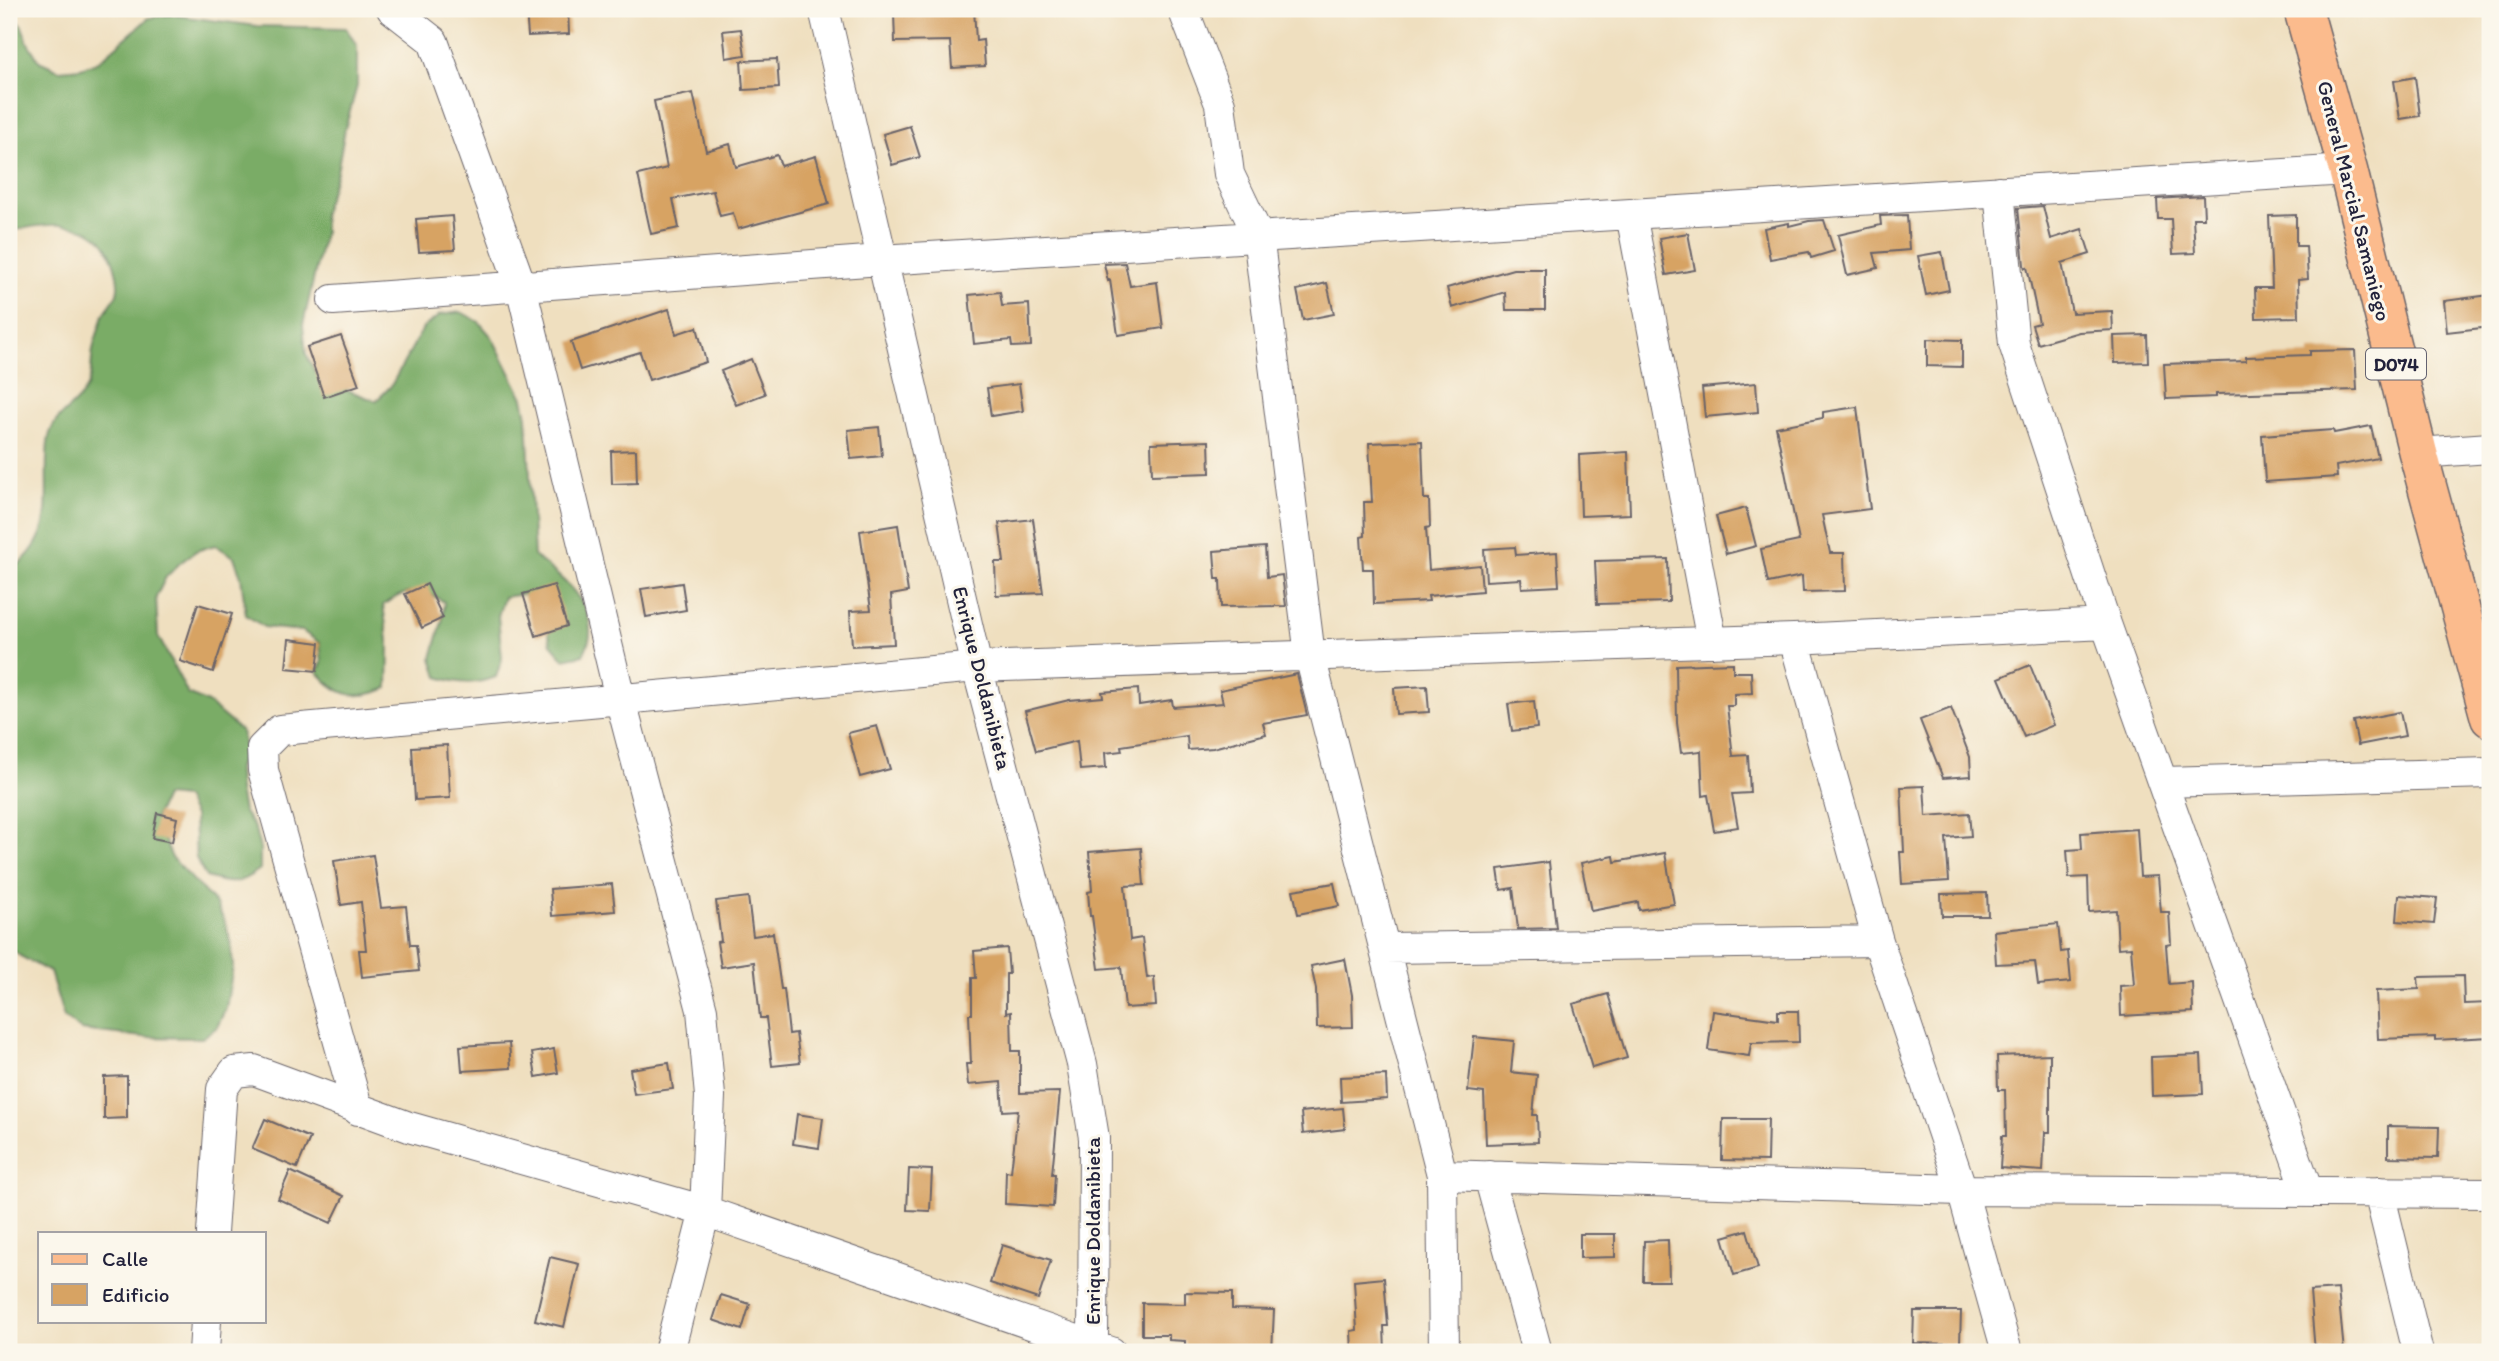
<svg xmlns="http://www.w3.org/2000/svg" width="2499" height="1361" viewBox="0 0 2499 1361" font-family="Itim,sans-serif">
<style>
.forest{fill:#7aac66;stroke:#4e6750;stroke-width:2}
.building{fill:#d7a363}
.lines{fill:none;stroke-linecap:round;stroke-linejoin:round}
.minor-casing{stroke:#6a6469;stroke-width:32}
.major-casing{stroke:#6a6469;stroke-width:41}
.minor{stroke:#fff;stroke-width:30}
.major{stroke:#fbbb8d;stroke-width:38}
.labels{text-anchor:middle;stroke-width:6;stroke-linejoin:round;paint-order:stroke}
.shield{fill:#fbf7ec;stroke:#636270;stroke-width:2}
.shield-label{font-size:19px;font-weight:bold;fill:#22223b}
.street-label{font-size:21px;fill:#22223b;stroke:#fbf7ec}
</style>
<rect width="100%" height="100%" fill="#fbf7ec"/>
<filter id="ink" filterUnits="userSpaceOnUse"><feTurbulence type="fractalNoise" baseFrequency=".0143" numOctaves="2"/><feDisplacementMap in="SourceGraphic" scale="14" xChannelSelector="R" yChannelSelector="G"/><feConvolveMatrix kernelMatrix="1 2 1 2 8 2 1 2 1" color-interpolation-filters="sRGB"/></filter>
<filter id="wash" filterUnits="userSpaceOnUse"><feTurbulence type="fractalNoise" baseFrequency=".00686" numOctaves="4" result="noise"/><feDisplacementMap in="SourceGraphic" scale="28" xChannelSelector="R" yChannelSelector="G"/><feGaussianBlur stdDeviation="1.57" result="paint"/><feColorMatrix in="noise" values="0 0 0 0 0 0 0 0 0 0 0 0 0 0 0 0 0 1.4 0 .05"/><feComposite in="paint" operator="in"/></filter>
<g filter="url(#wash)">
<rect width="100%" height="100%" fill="#efdfbf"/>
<path class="forest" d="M171,15L257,26L346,28L357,46V86L345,129L337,172L323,213L324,233L303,325L306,354L315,372L334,385L376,401L391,386L423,328L440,315L461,312L479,322L492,337L523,398L527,417L534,556C559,575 592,600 590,634C590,641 586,649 583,655L564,659L551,644L547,625L523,594L504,597L498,616L502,658L496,677C474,685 460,684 438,677L432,658L443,618L444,602C421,587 405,589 383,605L389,647L388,688C357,701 338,697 317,671L322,663L320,643L302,631L264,627L246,615L241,577L234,557L215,545L196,551L180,563L166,577L156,597L158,636L188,694L208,703L241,731L245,750L238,768L239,790L243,811L255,829L260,849V869C239,885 231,885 206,877L196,858L194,816L185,798L165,796L155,818L172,858L215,903L225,922L231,943L233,967L226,1008L217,1027L202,1038L143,1037L81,1030L64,1018L50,972L20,956L9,947V572C61,535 42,496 48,442C52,414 71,412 84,392C95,376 89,358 95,341C98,333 100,324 103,316C107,308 115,301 117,293C120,284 116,270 113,261C100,216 45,222 9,232V16L21,24L28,43L39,61L59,70L81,68L99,61L149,18Z"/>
<g id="blocks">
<path class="building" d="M526,9H568L569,34L528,36Z
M945,9H974L976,41L983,40L985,66L952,68L950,41L895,42L894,13L945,12Z
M741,29L745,55L726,58L723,31Z
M777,59L779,88L743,90L741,61Z
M2415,77L2420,116L2400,119L2394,81Z
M693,93L706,151L730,144L736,167L777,155L781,166L816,156L829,204L738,229L733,213L720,216L713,191L673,199L679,228L651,234L638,175L667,168L654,101Z
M910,126L920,157L892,165L883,134Z
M2203,196L2204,218H2193L2195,253L2173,254L2171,219H2158L2157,199Z
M2043,206L2051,239L2082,229L2090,254L2062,263L2072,313L2112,311L2113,330L2079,332L2038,344L2032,325L2039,323L2027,267L2025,268L2024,265L2018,208Z
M1907,215L1909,250L1874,253L1878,268L1847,275L1838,235L1881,225L1880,216Z
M2296,215V246H2306L2308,279L2298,280L2299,317L2256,318L2255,288H2272L2269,216Z
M452,216L455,250L419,252L416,219Z
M1824,220L1834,251L1811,258L1809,252L1770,259L1764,228L1789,223V226L1809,221Z
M1688,233L1695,270L1666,275L1659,238Z
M1942,252L1949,290L1926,295L1918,256Z
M1125,263L1130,286L1157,282L1163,328L1118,335L1110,280L1108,281L1104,264Z
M1513,269H1545V310H1506L1505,292L1452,308L1447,288Z
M1327,283L1334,314L1303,320L1297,290Z
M1000,292L1002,306L1029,304L1031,346L1012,347L1011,340L974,344L969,295Z
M2490,295V327L2447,332L2444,301Z
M669,309L676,334L697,327L706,362L649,380L640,352L580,370L571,342Z
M2147,335L2148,362L2115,363L2114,336Z
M341,336L359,385L324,397L307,347Z
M1927,339L1962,340V367L1927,366Z
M2355,350L2357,390L2216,394V397L2166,399L2164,364L2246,361V357L2310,355V351Z
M751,359L765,394L736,405L721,371Z
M1756,383L1758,412L1705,417L1702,388Z
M1019,384L1023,411L991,416L987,388Z
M1857,407L1870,509L1822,515L1830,553H1844L1845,591L1803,592L1802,576L1768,583L1761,549L1799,541L1776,427L1823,418V412Z
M2371,426L2378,458L2336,466L2337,477L2265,482L2262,435L2333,430L2334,433Z
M879,427L882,456L851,459L848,430Z
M1209,441L1210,473L1152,475L1151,443Z
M1422,441L1424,499H1429L1430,527L1426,528L1429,570L1480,565L1482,591L1428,596L1429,601L1374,604L1373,569H1363L1361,537L1365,536L1364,502H1372L1369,443Z
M636,450L637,483L612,484L611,451Z
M1628,452L1630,514L1581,516L1579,455Z
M1746,508L1756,546L1726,554L1716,516Z
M1033,519L1043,593L996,595L995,562H1004L999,523Z
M898,525L908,592L891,595L894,644L852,646L850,611L871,610L860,531Z
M1265,547L1267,577L1282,575L1286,606L1221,607L1220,579H1216L1214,551Z
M1515,547L1516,555L1557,552L1559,586L1522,588L1521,579L1486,581L1484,549Z
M1668,559L1669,602L1597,604L1595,561Z
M682,583L686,610L646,617L641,589Z
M427,584L443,618L422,628L405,594Z
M554,585L567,626L536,636L523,594Z
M198,604L232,614L213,672L180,661Z
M289,639L320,643L317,671L286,668Z
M1733,663V672H1751L1752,693L1734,694V706H1727L1733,756L1748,755L1750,793L1732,794L1738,827L1714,831L1708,795L1703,796L1701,751L1681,753L1677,723L1676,665Z
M2030,665L2054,725L2024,737L1999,678Z
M1297,674L1307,715L1263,723L1266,734L1213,748L1188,750L1187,736L1121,746L1122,751L1105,753L1106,768L1080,770L1077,741L1036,751L1025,711L1069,700L1103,697L1102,692L1138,689L1139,705L1172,700L1173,707L1223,703L1220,690Z
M1427,686L1429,712L1396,714L1394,688Z
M1534,701L1537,728L1512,731L1508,704Z
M1951,708L1970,757L1971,776L1943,778L1920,720Z
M2400,712L2405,736L2358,745L2353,721Z
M877,726L890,769L860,777L848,733Z
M447,745L450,798L415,800L412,747Z
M1924,786L1926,816L1969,813L1971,836L1946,838L1949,881L1902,884L1900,852H1904L1901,787Z
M157,813L177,818L172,842L152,838Z
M2137,829L2140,877L2158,876L2161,912H2169L2171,944L2166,945L2169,984L2192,982L2193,1012L2121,1016L2120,986L2134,985L2131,947L2118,948L2116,910L2089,912L2088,877L2069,878L2067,850L2082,849L2081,833Z
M1141,848L1144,885L1125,886L1130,940L1142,938L1147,978L1154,977L1156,1006L1125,1008L1121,967L1099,969L1092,916H1090L1088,892L1092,891L1089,852Z
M1665,853L1674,904L1639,910L1638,902L1591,911L1581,863L1614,856L1615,862Z
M373,855L381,908L406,906L410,945H416L419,971L362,977L359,950H366L361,902L341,905L334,861Z
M1549,862L1556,928L1518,929L1513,888L1501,890L1498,869Z
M1334,883L1339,906L1298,914L1293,890Z
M612,884L615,911L552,916L550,889Z
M1987,893L1988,916H1942L1941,894Z
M2399,895L2437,898L2434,924L2397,921Z
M748,897L753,936L773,933L781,989H784L789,1034L796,1033L800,1063L772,1066L766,1018H760L754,962L721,967L717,942L721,941L716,901Z
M2058,924L2061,952L2068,951L2071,982L2038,985L2035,962L1996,964L1994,931Z
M1007,948L1009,974H1006V1013L1011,1012L1012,1051H1020V1093L1060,1092L1052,1174H1055L1053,1207L1005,1204L1006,1171L1011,1172L1018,1110L1003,1111L1001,1082L968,1085L966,1064H971L969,1014H972V978H976L974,951Z
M1345,959L1352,995L1353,1027L1317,1028L1316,989L1311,966Z
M2463,976L2464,1004L2490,1003V1037L2435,1040V1037L2378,1039L2376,991L2419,989L2418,977Z
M1608,994L1627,1058L1592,1068L1573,1004Z
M1713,1011L1778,1020V1011H1798L1799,1042L1751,1043L1749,1056L1708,1050Z
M1474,1037L1514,1041L1511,1072L1537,1075L1533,1115H1537L1538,1142L1486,1144L1484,1093L1468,1091Z
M509,1043L511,1068L462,1071L460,1046Z
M554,1049L558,1073L536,1077L532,1053Z
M2050,1054V1132H2045L2043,1171L2000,1168L2002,1136H2006L2005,1090H1998L1997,1056Z
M2201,1055L2203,1094L2152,1096L2151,1057Z
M669,1063L673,1089L634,1094L630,1069Z
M1386,1075L1387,1099L1341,1102L1340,1077Z
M127,1076V1118L104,1119V1077Z
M1343,1108L1345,1129L1303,1134L1301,1112Z
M797,1114L823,1118L819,1148L793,1144Z
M265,1119L310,1138L297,1168L252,1149Z
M1723,1119H1768L1767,1161L1722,1160Z
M2388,1126L2439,1127L2438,1158L2388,1157Z
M909,1169L932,1170L930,1211L907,1210Z
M290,1171L344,1196L331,1223L278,1199Z
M1747,1230L1758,1268L1734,1275L1723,1237Z
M1580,1234H1615V1257L1580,1258Z
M1668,1240L1669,1281H1643L1644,1241Z
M1002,1245L1051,1260L1038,1299L990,1283Z
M550,1257L579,1264L564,1327L535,1320Z
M1384,1278L1388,1326H1384L1385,1352H1352L1351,1331L1357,1330L1354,1281Z
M2338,1289L2344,1352H2315L2310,1291Z
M1185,1292L1232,1293V1309L1274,1310L1272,1352H1185V1341L1169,1340V1335H1142V1303L1185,1304Z
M721,1295L750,1304L742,1330L713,1320Z
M1914,1311H1961L1960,1344L1913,1343Z"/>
</g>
</g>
<g filter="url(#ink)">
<use href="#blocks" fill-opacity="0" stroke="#6a6469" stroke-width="2"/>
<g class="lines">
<g class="minor-casing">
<path id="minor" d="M392,9L433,41L521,286L620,698L702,1010L710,1096L705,1211L669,1352
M824,9L977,667L1082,1064L1094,1138L1093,1352
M1183,9L1220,104L1229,174L1258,235L1310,656L1442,1175L1444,1352
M1999,191L2014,344L2106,624L2308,1192
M1631,214L1712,642
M333,300L881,260L2348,170
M2418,453L2490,448
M1794,639L1878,941L1962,1190L2007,1352
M2163,782L2490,773
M1386,948L1878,941
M358,1110L263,770L262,748L280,730L977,667L1794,639L2106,624
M1442,1175L1962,1190L2490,1193
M1489,1176L1537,1352
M2379,1192L2418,1352
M212,1233L222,1089L234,1072L254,1070L409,1127L705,1211L1111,1352
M204,1352L206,1321"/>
</g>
<g class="major-casing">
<path id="major" d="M2303,9L2348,170L2418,453L2490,718"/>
</g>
<use href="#minor" class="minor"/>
<use href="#major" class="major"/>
</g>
</g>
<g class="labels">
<rect class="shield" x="2366" y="348.5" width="60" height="31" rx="5"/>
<g class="shield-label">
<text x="2396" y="371">D074</text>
</g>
<g class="street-label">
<text transform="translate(2354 201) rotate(76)" y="7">General Marcial Samaniego</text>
<text transform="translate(982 678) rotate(76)" y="7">Enrique Doldanibieta</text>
<text transform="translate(1093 1231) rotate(-90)" y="7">Enrique Doldanibieta</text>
</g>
</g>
<rect width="2499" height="1361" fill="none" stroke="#fbf7ec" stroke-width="35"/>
<rect x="38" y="1232" width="228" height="91" fill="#fbf7ec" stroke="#a4a2a5" stroke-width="2"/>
<rect x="52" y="1254" width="35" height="10" fill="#fbbb8d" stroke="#a4a2a5" stroke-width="2"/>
<text x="102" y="1266" font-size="21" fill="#22223b">Calle</text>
<rect x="52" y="1284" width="35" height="21" fill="#d7a363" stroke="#a4a2a5" stroke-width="2"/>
<text x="102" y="1302" font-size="21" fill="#22223b">Edificio</text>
</svg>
